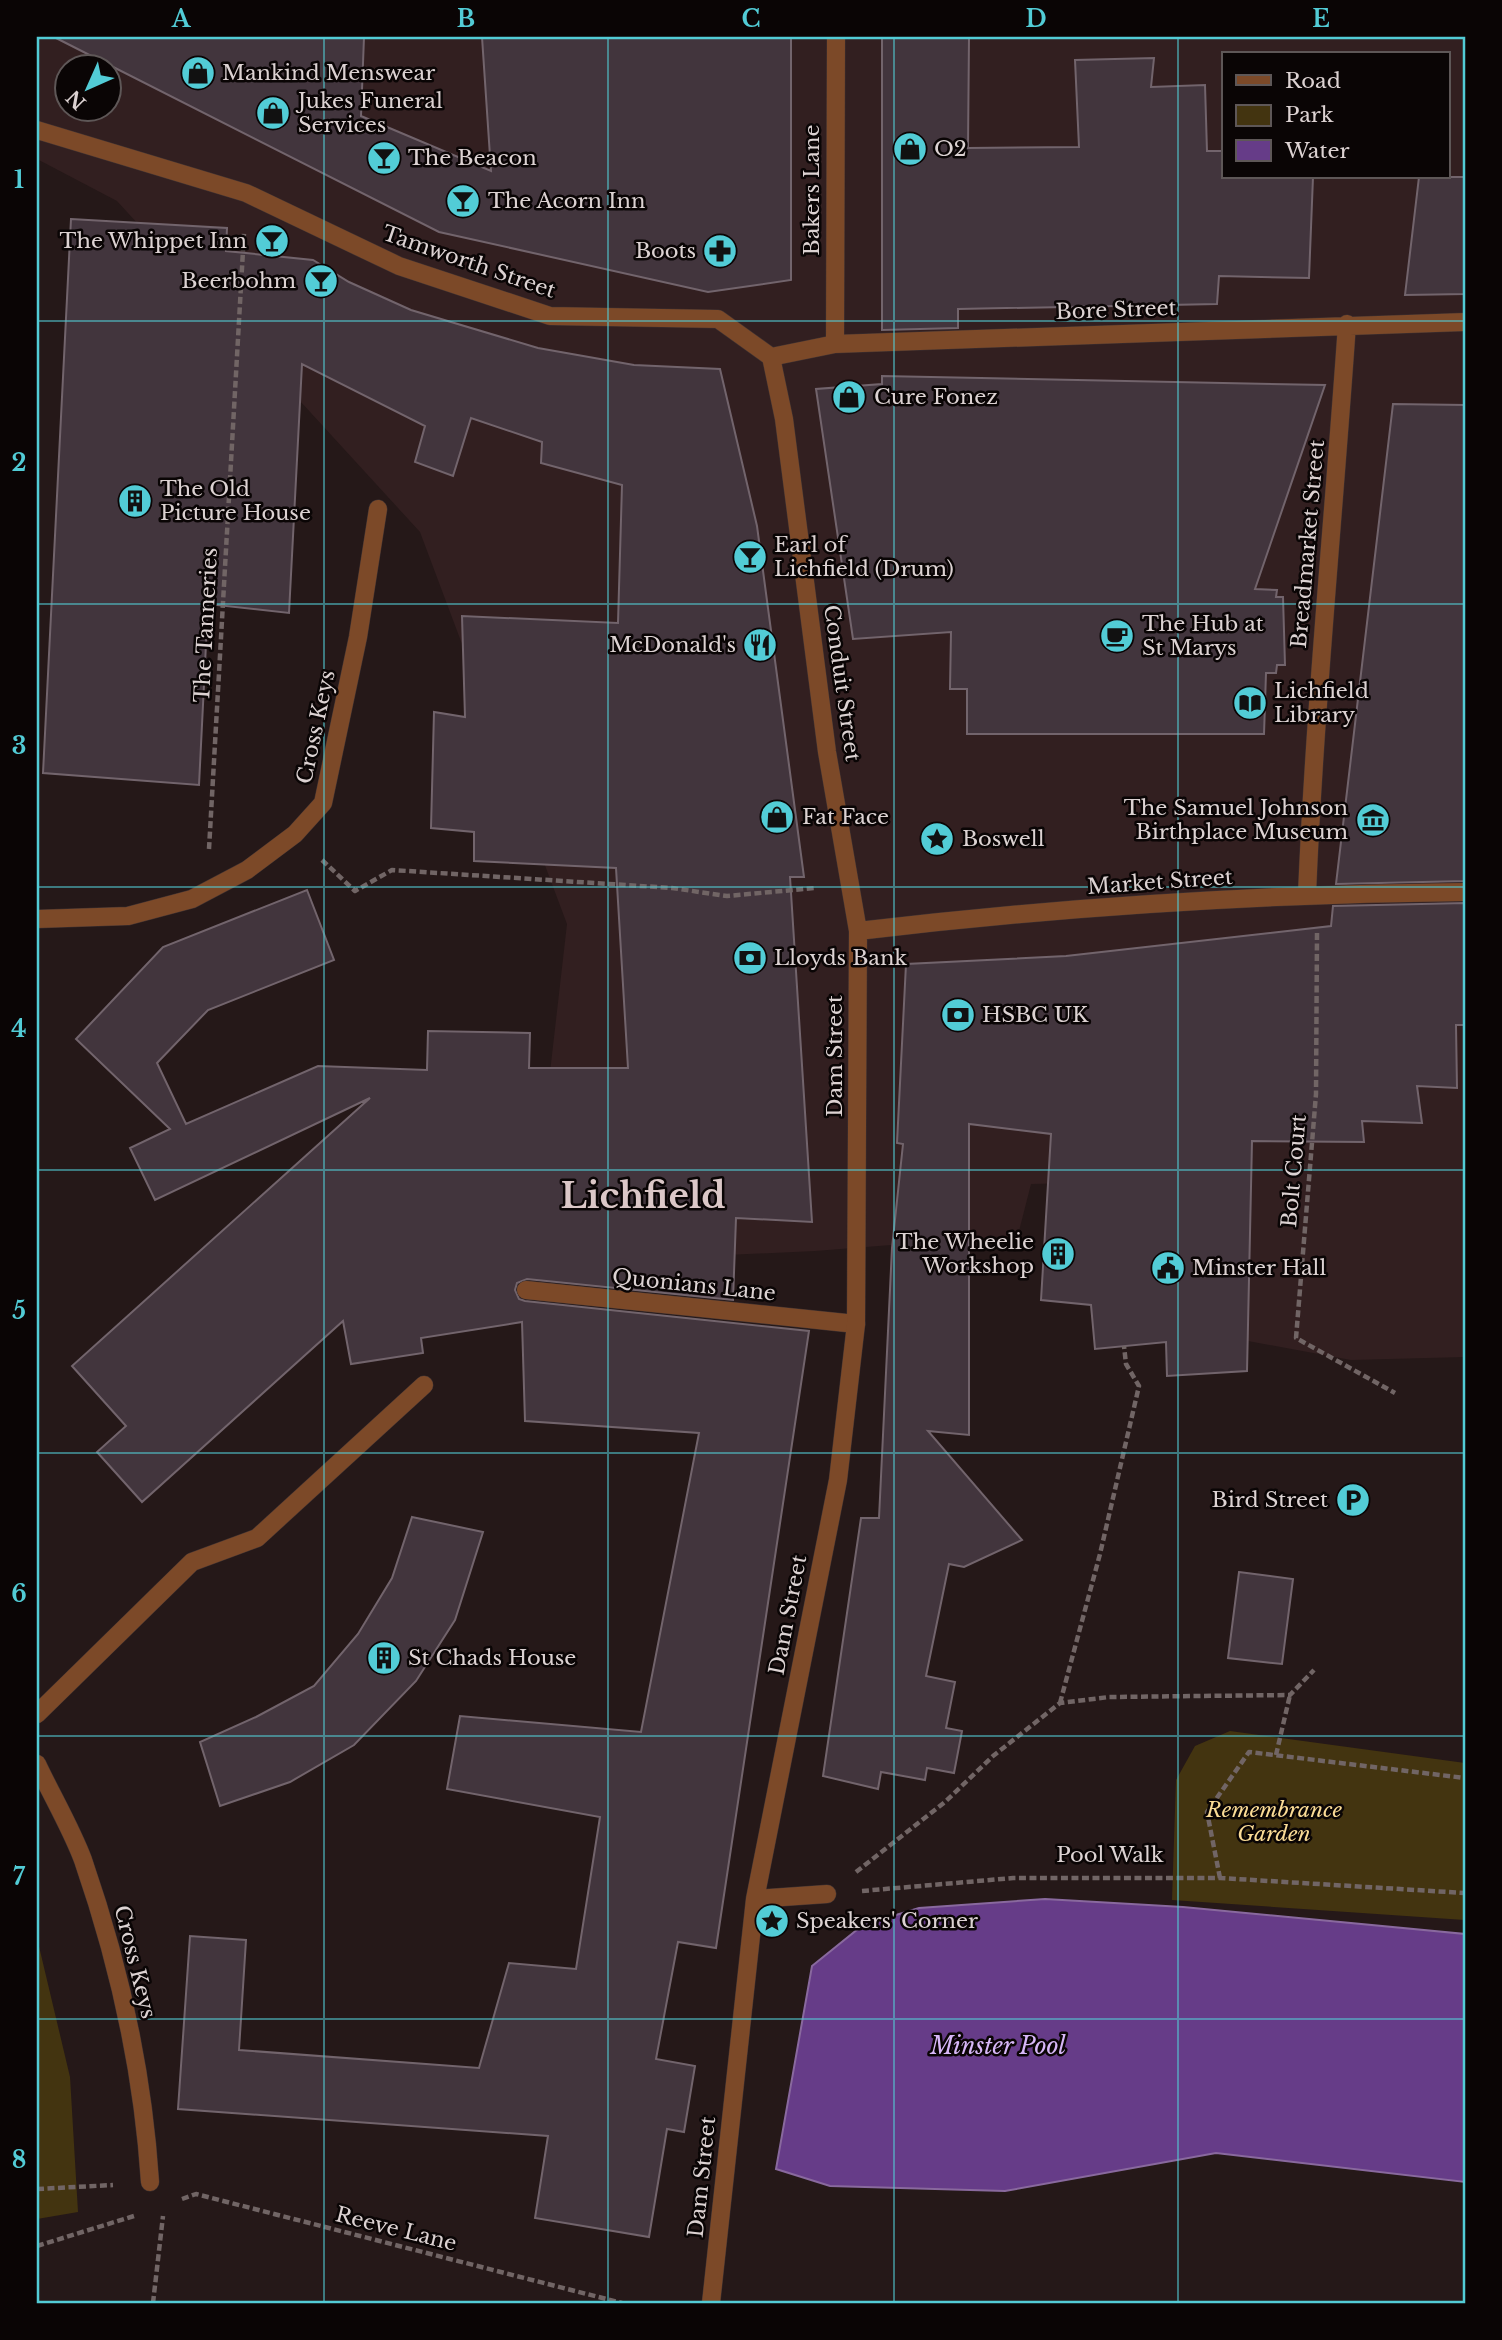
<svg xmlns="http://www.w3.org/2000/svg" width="1502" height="2340" viewBox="0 0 1502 2340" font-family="'Libre Baskerville',serif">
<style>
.built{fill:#321f20;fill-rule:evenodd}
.green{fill:#433410}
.water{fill:#663c88;stroke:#89699e;stroke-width:2}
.building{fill:#42353d;stroke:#72646c;stroke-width:2}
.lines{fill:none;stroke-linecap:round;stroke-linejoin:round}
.service-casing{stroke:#3f3232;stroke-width:19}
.pedestrian-casing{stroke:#3f3232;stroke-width:19}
.minor-casing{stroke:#3f3232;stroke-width:19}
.path{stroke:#716565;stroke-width:4.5;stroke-dasharray:7 3.5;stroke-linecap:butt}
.service{stroke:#7c4928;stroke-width:18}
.pedestrian{stroke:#7c4928;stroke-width:18}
.minor{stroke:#7c4928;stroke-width:18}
.grid{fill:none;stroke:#52ccd6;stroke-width:2;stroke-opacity:0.55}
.labels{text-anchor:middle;stroke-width:5;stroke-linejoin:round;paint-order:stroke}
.poi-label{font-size:21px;fill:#dcd2d2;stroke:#0a0505;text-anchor:start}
.street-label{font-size:21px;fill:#dcd2d2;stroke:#0a0505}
.park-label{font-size:21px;font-style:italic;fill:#fbdc96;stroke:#0a0505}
.water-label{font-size:23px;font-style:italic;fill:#d7b7f7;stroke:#0a0505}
.town-label{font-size:35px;font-weight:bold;fill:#dbc7c7;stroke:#0a0505}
.neatline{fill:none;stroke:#52ccd6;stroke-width:2.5}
.grid-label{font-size:23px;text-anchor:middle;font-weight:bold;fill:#52ccd6}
</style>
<rect width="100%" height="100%" fill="#251818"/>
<path class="built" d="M37,37H1465V1357L1351,1360L1248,1341L1251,1179L1031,1184L1018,1235L815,1251L528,1264L567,924L420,532L117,201L37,159ZM1224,54H1448V177H1224ZM66,66H108V108H66Z"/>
<path class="green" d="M1230,1731L1465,1763V1920L1172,1900L1176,1780L1195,1746Z
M37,1938L70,2077L78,2212L37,2219Z"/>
<path class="water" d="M1045,1899L1183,1907L1465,1934V2182L1216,2153L1005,2191L830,2186L776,2169L812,1966L863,1925L919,1908Z"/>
<path class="building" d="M54,37H364L361,116L491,171L482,37H791V280L708,292L439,232Z
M882,37H969L968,148L1079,147L1075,60L1154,58L1151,87L1205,85L1207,151H1224V177H1313L1309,278L1219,276L1217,304L958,309V328L882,330Z
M1419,177H1465V294L1405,295Z
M71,219L227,228L226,251L313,260L349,282L411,310L538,348L634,365L720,369L757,526L804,877H790L812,1222L736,1218L733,1300L527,1279L517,1283L515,1290L519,1299L525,1301L809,1331L716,1948L678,1942L656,2059L695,2066L684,2132L667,2129L649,2237L535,2218L548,2136L178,2109L190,1936L246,1940L239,2050L479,2068L509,1963L576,1969L600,1817L447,1789L460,1716L641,1732L699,1433L525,1421L522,1322L421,1338L423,1353L351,1364L343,1321L142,1502L97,1452L126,1426L72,1366L370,1098L155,1200L130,1148L170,1129L76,1039L163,947L307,890L334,960L208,1010L157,1063L186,1124L318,1066L427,1070L428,1031L530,1033L529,1068H628L616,868L474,861V832L431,828L434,712L465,717L462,616L618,623L622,485L541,463L542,442L471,418L453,476L415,462L425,426L302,364L289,613L208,604L199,785L43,773Z
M882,376L1325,385L1255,589L1277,590L1276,597H1283L1285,665H1277L1276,673H1266L1264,734H967V689H950L951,632L853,639L816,389L882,384Z
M1393,404L1465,405V881L1336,884Z
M1465,903V1025H1456L1457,1088L1417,1086L1422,1123L1362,1121L1364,1142L1252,1141L1247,1371L1167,1376L1166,1342L1095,1349L1091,1305L1041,1300L1051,1134L969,1124V1435L928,1431L1022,1540L964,1567L949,1564L926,1676L955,1682L946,1728L962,1731L954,1773L927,1768L925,1780L881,1772L878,1789L823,1776L861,1518H879L892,1248L903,1144L897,1143L906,964L1066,956L1331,926L1333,906Z
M412,1517L483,1532L455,1620L416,1681L354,1745L290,1782L220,1806L200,1742L256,1717L314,1686L358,1634L392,1578Z
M1239,1572L1293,1579L1282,1664L1228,1658Z"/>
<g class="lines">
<g class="service-casing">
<path id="service" d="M526,1290L856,1324
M37,1714L192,1562L257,1538L424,1385"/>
</g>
<g class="pedestrian-casing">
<path id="pedestrian" d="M37,130L246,193L399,266L550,316L718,319L771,357
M835,344L836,37
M771,357L835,344L1465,322
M1307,894C1315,703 1334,514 1347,324
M858,931C1059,907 1263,894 1465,892
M755,1899L827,1894
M711,2303L755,1899L838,1480L856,1324L858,931L827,752L784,419L771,357"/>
</g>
<g class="minor-casing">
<path id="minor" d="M37,919L128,916L192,899L247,870L295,834L323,803L358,637L378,509
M37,1764C52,1796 71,1828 83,1860C119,1964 143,2073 150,2182"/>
</g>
<path class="path" d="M209,849L244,233
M322,860L355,891L392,870L672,888L727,896L815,888
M1317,933L1316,1094L1296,1338L1395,1393
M1060,1703L1100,1554L1139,1386L1126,1364L1124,1346
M1276,1755L1290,1695
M856,1872L945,1802L993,1756L1060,1703L1109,1697L1290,1695L1314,1670
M1220,1878L1207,1812L1249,1752L1465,1778
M862,1891L1013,1878H1220L1465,1893
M37,2189L113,2185
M182,2199L196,2194L622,2303
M37,2246L134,2216
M153,2303L163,2216"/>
<use href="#service" class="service"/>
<use href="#pedestrian" class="pedestrian"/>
<use href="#minor" class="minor"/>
</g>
<path class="grid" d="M324,37V2303M608,37V2303M894,37V2303M1178,37V2303M37,321H1465M37,604H1465M37,887H1465M37,1170H1465M37,1453H1465M37,1736H1465M37,2019H1465"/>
<defs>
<g id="shop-disc" transform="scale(1.75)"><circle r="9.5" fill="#52ccd6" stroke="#0a0505"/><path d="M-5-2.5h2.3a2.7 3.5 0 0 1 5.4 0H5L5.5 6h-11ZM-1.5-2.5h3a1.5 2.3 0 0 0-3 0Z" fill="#111"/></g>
<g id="bar-disc" transform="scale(1.75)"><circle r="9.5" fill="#52ccd6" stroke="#0a0505"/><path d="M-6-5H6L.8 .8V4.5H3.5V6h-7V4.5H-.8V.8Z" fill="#111"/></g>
<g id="pharmacy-disc" transform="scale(1.75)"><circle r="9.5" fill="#52ccd6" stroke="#0a0505"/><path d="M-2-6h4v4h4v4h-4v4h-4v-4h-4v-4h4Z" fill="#111"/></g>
<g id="building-disc" transform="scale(1.75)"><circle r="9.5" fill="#52ccd6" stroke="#0a0505"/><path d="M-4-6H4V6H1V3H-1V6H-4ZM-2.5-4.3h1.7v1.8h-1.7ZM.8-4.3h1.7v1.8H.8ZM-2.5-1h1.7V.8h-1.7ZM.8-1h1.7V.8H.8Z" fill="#111"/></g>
<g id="cafe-disc" transform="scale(1.75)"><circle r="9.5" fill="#52ccd6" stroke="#0a0505"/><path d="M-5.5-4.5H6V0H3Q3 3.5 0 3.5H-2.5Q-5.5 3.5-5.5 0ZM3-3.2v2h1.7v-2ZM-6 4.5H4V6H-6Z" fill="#111"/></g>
<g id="restaurant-disc" transform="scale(1.75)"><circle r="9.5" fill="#52ccd6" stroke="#0a0505"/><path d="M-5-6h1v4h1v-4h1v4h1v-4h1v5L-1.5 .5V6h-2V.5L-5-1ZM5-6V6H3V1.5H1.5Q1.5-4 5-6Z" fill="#111"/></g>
<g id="library-disc" transform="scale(1.75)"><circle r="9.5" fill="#52ccd6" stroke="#0a0505"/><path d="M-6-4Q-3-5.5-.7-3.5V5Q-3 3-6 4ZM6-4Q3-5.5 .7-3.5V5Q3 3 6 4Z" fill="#111"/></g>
<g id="museum-disc" transform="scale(1.75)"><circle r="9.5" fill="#52ccd6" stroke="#0a0505"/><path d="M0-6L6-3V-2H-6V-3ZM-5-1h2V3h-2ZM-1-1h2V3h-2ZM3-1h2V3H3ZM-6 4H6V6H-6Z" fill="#111"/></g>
<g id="sight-disc" transform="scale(1.75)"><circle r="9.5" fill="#52ccd6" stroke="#0a0505"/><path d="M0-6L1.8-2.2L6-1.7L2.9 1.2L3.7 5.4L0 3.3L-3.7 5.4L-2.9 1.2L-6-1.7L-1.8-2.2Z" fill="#111"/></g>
<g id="bank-disc" transform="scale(1.75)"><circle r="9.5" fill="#52ccd6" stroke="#0a0505"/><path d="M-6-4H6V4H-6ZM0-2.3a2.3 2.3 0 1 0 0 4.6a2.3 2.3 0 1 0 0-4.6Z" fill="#111"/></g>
<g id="civic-disc" transform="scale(1.75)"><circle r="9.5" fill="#52ccd6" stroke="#0a0505"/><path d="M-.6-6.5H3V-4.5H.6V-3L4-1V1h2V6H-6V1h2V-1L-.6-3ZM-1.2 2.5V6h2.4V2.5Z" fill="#111"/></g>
<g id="parking-disc" transform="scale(1.75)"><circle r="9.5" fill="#52ccd6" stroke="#0a0505"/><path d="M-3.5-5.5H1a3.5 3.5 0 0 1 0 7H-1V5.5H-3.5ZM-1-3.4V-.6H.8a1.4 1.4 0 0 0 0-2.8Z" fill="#111"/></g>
</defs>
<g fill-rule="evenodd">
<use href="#shop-disc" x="198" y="73"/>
<use href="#shop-disc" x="273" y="113"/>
<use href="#shop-disc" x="910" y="149"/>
<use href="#bar-disc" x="384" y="158"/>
<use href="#bar-disc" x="463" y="201"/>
<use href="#bar-disc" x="272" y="241"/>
<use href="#pharmacy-disc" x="720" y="251"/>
<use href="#bar-disc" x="321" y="281"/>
<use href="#shop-disc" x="849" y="397"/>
<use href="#building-disc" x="135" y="501"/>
<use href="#bar-disc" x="750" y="557"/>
<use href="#cafe-disc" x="1117" y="636"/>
<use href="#restaurant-disc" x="760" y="645"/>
<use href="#library-disc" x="1250" y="703"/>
<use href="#shop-disc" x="777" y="817"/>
<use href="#museum-disc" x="1373" y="820"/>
<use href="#sight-disc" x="937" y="839"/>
<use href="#bank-disc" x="750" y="958"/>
<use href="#bank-disc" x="958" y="1015"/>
<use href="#building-disc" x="1058" y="1254"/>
<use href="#civic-disc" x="1168" y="1268"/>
<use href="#parking-disc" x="1353" y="1500"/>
<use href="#building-disc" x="384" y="1658"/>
<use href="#sight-disc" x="772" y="1921"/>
</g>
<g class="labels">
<g class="poi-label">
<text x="222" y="80">Mankind Menswear</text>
<text x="298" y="108">Jukes Funeral<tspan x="298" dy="24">Services</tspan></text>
<text x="934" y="156">O2</text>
<text x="408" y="165">The Beacon</text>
<text x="488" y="208">The Acorn Inn</text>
<text x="247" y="248" text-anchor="end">The Whippet Inn</text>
<text x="696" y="258" text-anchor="end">Boots</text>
<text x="296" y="288" text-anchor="end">Beerbohm</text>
<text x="874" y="404">Cure Fonez</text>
<text x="160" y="496">The Old<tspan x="160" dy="24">Picture House</tspan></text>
<text x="774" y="552">Earl of<tspan x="774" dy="24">Lichfield (Drum)</tspan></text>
<text x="1142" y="631">The Hub at<tspan x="1142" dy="24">St Marys</tspan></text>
<text x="736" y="652" text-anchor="end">McDonald's</text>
<text x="1274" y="698">Lichfield<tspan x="1274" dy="24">Library</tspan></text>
<text x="1348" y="815" text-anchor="end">The Samuel Johnson<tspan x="1348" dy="24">Birthplace Museum</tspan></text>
<text x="802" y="824">Fat Face</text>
<text x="962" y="846">Boswell</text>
<text x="774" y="965">Lloyds Bank</text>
<text x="982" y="1022">HSBC UK</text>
<text x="1034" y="1249" text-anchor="end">The Wheelie<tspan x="1034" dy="24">Workshop</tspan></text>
<text x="1192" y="1275">Minster Hall</text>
<text x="1328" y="1507" text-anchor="end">Bird Street</text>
<text x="408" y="1665">St Chads House</text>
<text x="796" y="1928">Speakers' Corner</text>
</g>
<g class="street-label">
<text transform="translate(812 190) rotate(-90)" y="7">Bakers Lane</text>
<text transform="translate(469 262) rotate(19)" y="7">Tamworth Street</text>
<text transform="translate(1116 310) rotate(-2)" y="7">Bore Street</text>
<text transform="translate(1308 544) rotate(-85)" y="7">Breadmarket Street</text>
<text transform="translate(206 625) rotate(-87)" y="7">The Tanneries</text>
<text transform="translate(842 683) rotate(82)" y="7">Conduit Street</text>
<text transform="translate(316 727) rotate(-78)" y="7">Cross Keys</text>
<text transform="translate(1160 882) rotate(-4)" y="7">Market Street</text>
<text transform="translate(835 1056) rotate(-90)" y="7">Dam Street</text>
<text transform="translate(1294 1171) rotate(-85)" y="7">Bolt Court</text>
<text transform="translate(694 1285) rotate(6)" y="7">Quonians Lane</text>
<text transform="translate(788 1615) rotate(-79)" y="7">Dam Street</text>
<text x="1110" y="1862">Pool Walk</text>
<text transform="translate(135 1962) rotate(76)" y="7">Cross Keys</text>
<text transform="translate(702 2177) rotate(-84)" y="7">Dam Street</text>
<text transform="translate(396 2229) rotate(14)" y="7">Reeve Lane</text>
</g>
<g class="park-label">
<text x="1274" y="1817">Remembrance<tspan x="1274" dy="24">Garden</tspan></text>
</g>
<g class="water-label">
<text x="998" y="2054">Minster Pool</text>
</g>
<g class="town-label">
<text x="643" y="1208">Lichfield</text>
</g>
</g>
<rect width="1502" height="2340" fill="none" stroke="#0a0505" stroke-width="77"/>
<rect x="1222" y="52" width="228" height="126" fill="#0a0505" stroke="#5e5757" stroke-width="2"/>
<rect x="1236" y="75" width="35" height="10" fill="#7c4928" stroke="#5e5757" stroke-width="2"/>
<text x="1285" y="88" font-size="21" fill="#dcd2d2">Road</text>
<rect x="1236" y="105" width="35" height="21" fill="#433410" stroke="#5e5757" stroke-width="2"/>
<text x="1285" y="122" font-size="21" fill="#dcd2d2">Park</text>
<rect x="1236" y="140" width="35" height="21" fill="#663c88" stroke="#5e5757" stroke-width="2"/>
<text x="1285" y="158" font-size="21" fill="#dcd2d2">Water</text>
<g transform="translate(88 88) rotate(225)"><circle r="33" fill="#0a0505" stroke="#5e5757" stroke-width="2"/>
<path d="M0-5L12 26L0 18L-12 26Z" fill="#52ccd6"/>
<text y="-10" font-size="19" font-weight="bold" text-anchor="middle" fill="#dcd2d2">N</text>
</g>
<rect x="38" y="38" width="1426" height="2264" class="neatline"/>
<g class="grid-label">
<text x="181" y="27">A</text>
<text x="466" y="27">B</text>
<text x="751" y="27">C</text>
<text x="1036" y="27">D</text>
<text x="1321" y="27">E</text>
<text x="19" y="188">1</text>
<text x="19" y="471">2</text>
<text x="19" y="754">3</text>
<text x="19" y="1037">4</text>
<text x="19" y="1319">5</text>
<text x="19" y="1602">6</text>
<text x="19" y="1885">7</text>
<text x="19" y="2168">8</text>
</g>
</svg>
